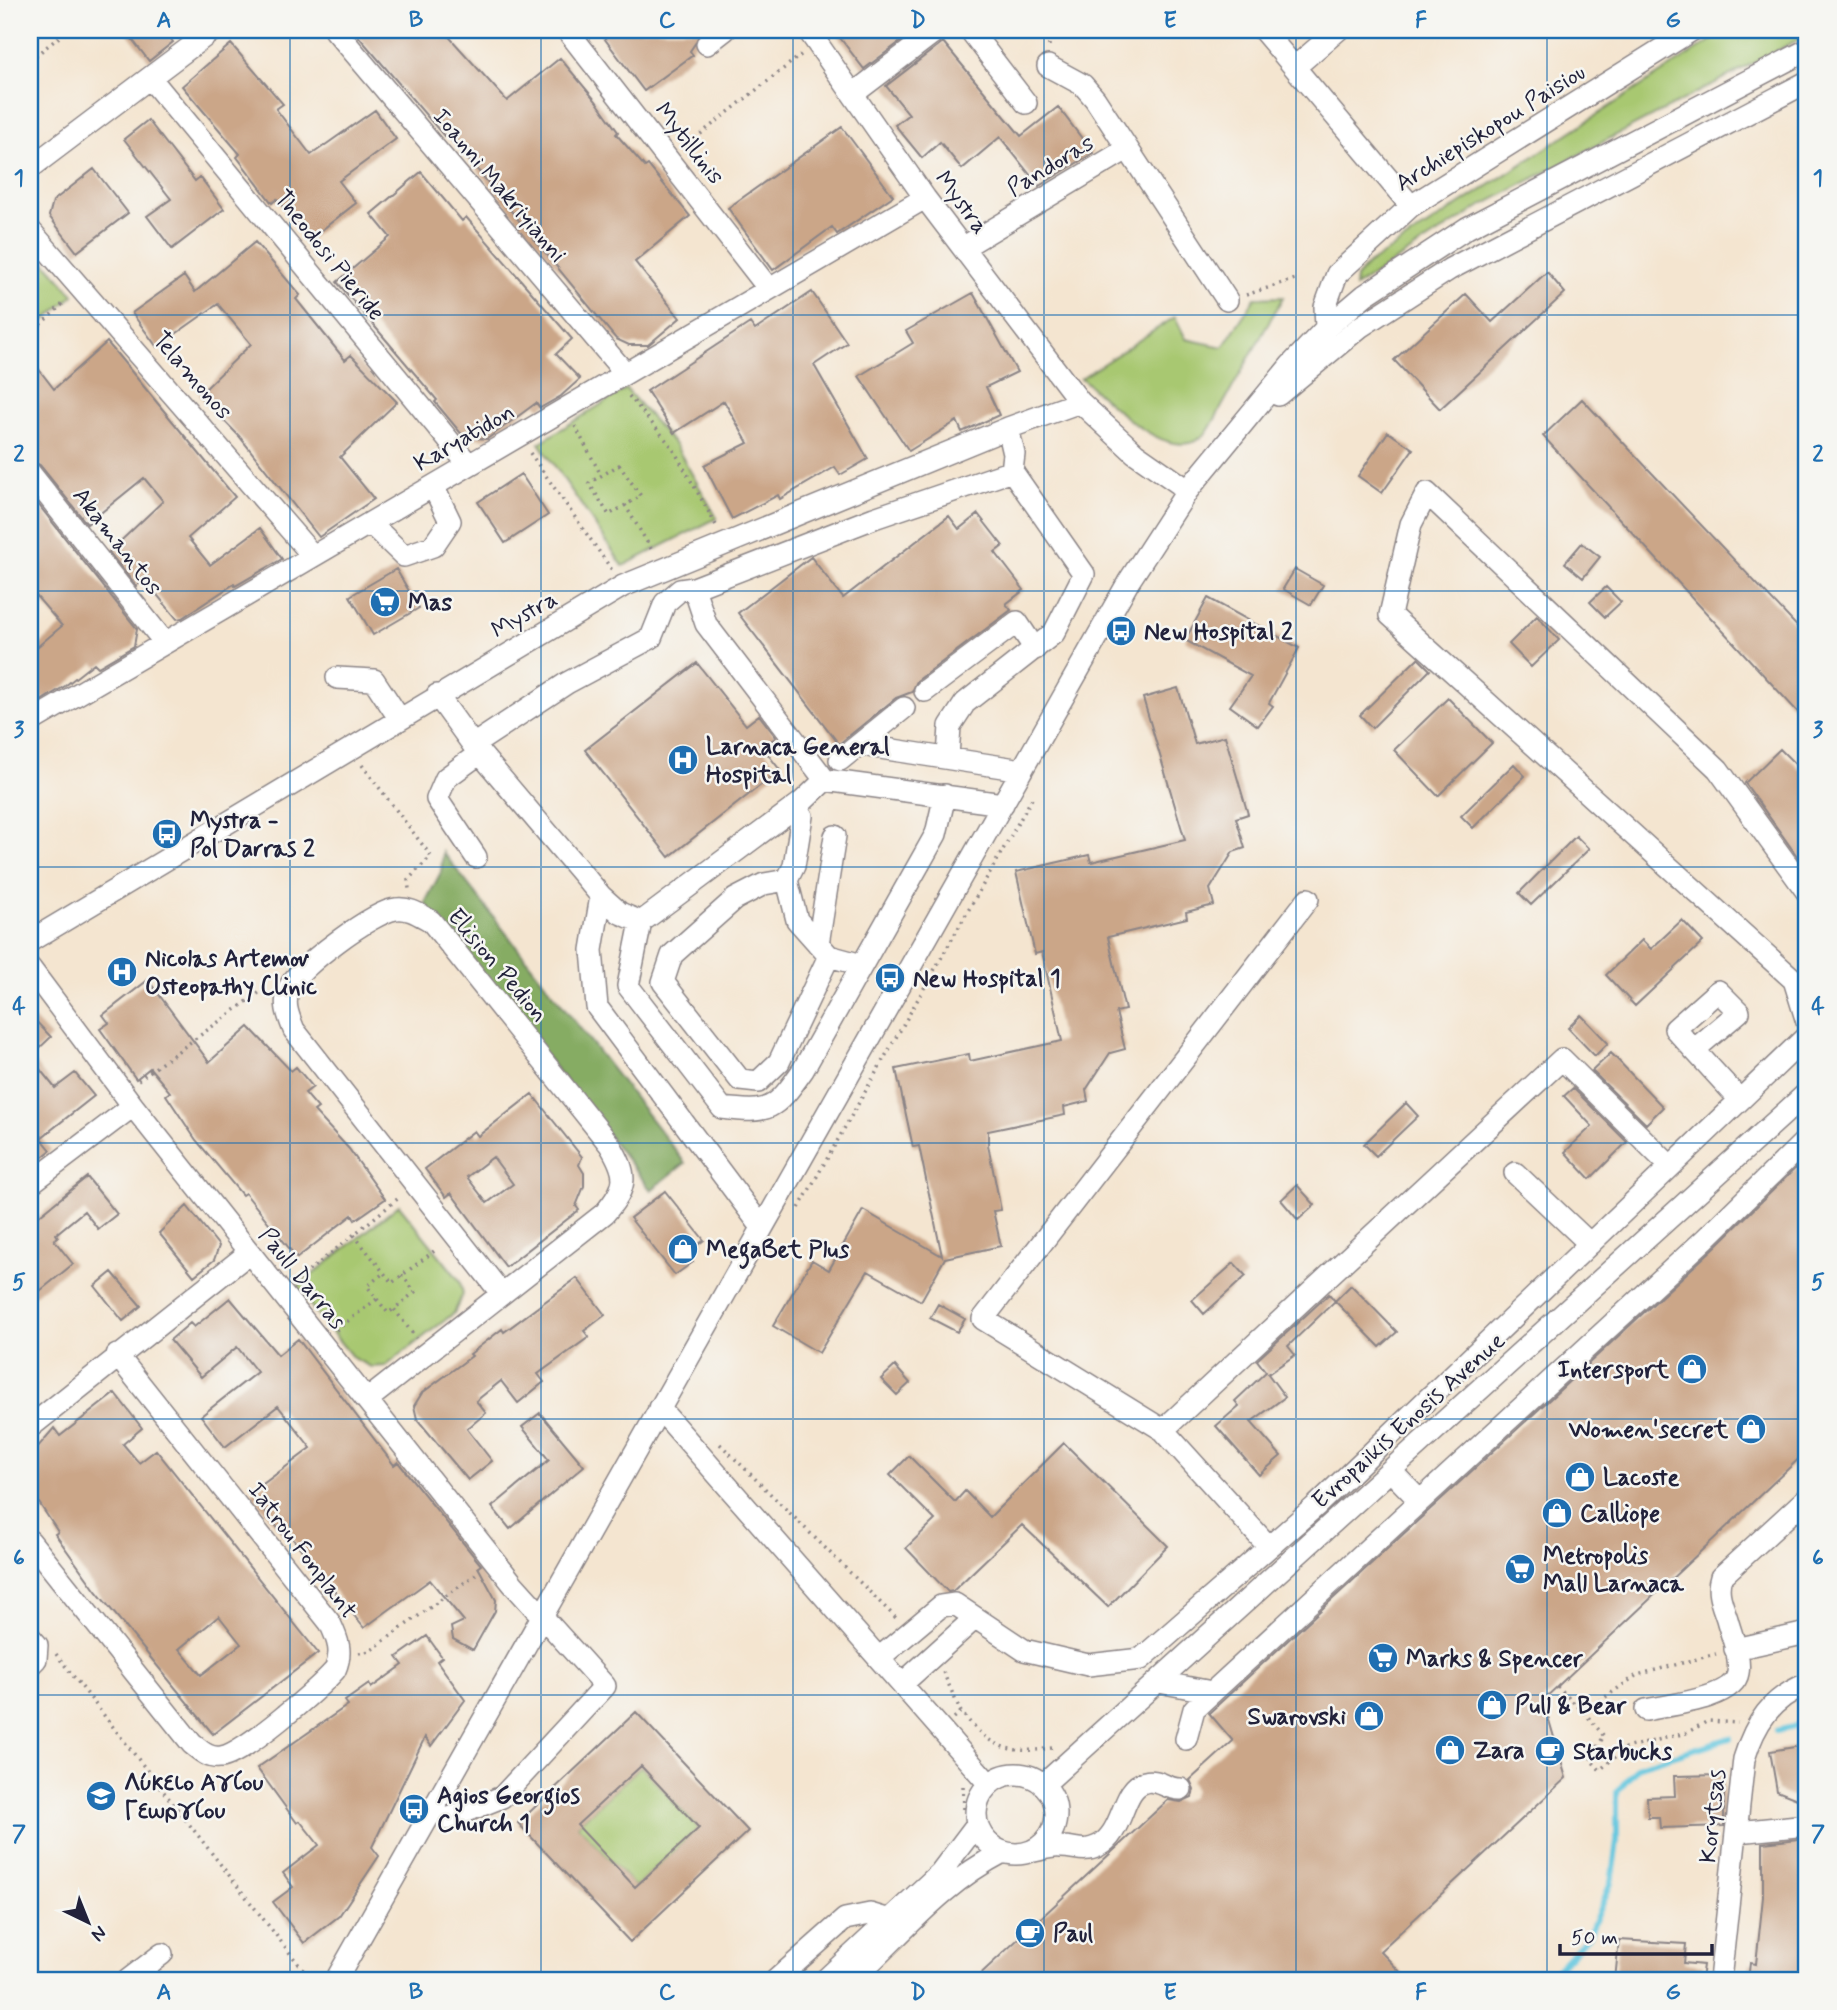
<svg xmlns="http://www.w3.org/2000/svg" width="1837" height="2010" viewBox="0 0 1837 2010" font-family="Mynerve,sans-serif">
<style>
.green{fill:#a8c871;stroke:#657556;stroke-width:2}
.forest{fill:#86ac63;stroke:#54674f;stroke-width:2}
.lines{fill:none;stroke-linecap:round;stroke-linejoin:round}
.stream{stroke:#60c6de;stroke-width:6}
.building{fill:#cba688;fill-rule:evenodd}
.minor-casing{stroke:#8b8486;stroke-width:24}
.path{stroke:#8b8486;stroke-width:3.5;stroke-dasharray:2 5;stroke-linecap:butt}
.minor{stroke:#fff;stroke-width:21}
.grid{fill:none;stroke:#1f6fb2;stroke-width:2;stroke-opacity:0.55}
.labels{text-anchor:middle;stroke-width:5;stroke-linejoin:round;paint-order:stroke}
.street-label{font-size:24px;fill:#22223b;stroke:#f6f6f2}
.poi-label{font-size:24px;font-weight:bold;fill:#22223b;stroke:#f6f6f2;text-anchor:start}
.neatline{fill:none;stroke:#1f6fb2;stroke-width:2.5}
.grid-label{font-size:23px;text-anchor:middle;font-weight:bold;fill:#1f6fb2}
</style>
<rect width="100%" height="100%" fill="#f6f6f2"/>
<filter id="ink" filterUnits="userSpaceOnUse"><feTurbulence type="fractalNoise" baseFrequency=".0143" numOctaves="2"/><feDisplacementMap in="SourceGraphic" scale="14" xChannelSelector="R" yChannelSelector="G"/><feConvolveMatrix kernelMatrix="1 2 1 2 8 2 1 2 1" color-interpolation-filters="sRGB"/></filter>
<filter id="wash" filterUnits="userSpaceOnUse"><feTurbulence type="fractalNoise" baseFrequency=".00686" numOctaves="4" result="noise"/><feDisplacementMap in="SourceGraphic" scale="28" xChannelSelector="R" yChannelSelector="G"/><feGaussianBlur stdDeviation="1.57" result="paint"/><feColorMatrix in="noise" values="0 0 0 0 0 0 0 0 0 0 0 0 0 0 0 0 0 1.4 0 .05"/><feComposite in="paint" operator="in"/></filter>
<g filter="url(#wash)">
<rect width="100%" height="100%" fill="#f4e5d0"/>
<path class="green" d="M1727,30H1807V35L1481,206L1355,287L1356,278L1367,265Z
M30,245L74,295L30,333Z
M1283,297L1210,428C1177,476 1110,402 1081,378L1175,317L1186,339L1223,347L1255,298Z
M626,389L676,446L717,518L623,566L539,443Z
M399,1205L460,1281L463,1294L454,1313L386,1366L371,1367L353,1358L296,1288Z
M641,1766L699,1828L635,1887L577,1825Z"/>
<path class="forest" d="M443,852L685,1163L651,1190L425,903L441,872Z"/>
<g class="lines">
<path class="stream" d="M1776,1731L1807,1724
M1547,1980L1588,1937L1611,1883L1617,1842V1792L1639,1766L1730,1738"/>
</g>
<g id="blocks">
<path class="building" d="M125,30H164L173,42L149,61Z
M353,30H443L507,101L560,58L596,101L618,132L616,134L645,167L648,165L690,216L635,262L680,318L648,345H629L616,339L476,168L446,134L444,136Z
M598,30H704L690,51L693,55L644,91Z
M834,30H916L864,69Z
M943,42L1021,136L1058,107L1093,153L1039,186L1000,137L962,169L940,142L922,158L895,125L909,114L886,86Z
M231,44L283,104L276,109L311,155L375,110L396,139L339,181L356,203L309,240L277,199L272,203L237,157L240,154L182,86Z
M148,120L195,181L200,177L224,209L172,249L147,216L171,199L124,139Z
M842,127L893,196L837,234L832,227L773,270L728,208Z
M94,169L128,213L77,252L49,216L53,201Z
M421,172L462,221L466,217L572,339L556,354L580,379L561,396L540,408L536,403L487,439L464,437L435,402L437,400L337,282L390,237L371,214Z
M255,242L300,295L296,299L345,360L351,355L397,402L340,457L374,499L319,537L239,436L199,395L251,344L218,304L157,347L132,313L184,276L195,292Z
M1547,272L1565,293L1440,409L1394,360L1466,294L1492,322Z
M812,292L847,343L814,365L868,459L840,475L835,467L780,499L778,495L732,519L704,465L748,443L724,401L674,433L647,391L750,323L755,330Z
M973,293L1017,372L986,387L999,415L962,432L957,421L909,451L859,376L913,343L906,331Z
M107,342L235,497L188,538L210,565L260,528L282,559L235,586L234,584L182,618L177,619L144,579L136,586L109,552L163,501L144,478L87,524L40,465L30,460V358L54,389Z
M1582,399L1807,637V722L1543,436Z
M1388,432L1413,449L1382,493L1358,476Z
M521,474L548,515L505,543L478,502Z
M30,494L137,629L134,646L98,667L94,663L65,686L39,702L30,695V653L62,626L30,589Z
M978,514L1003,546L995,552L1024,590L1006,604L1011,610L917,681L912,692L896,698L839,744L738,613L811,557L843,598L949,516L959,529Z
M1582,543L1600,557L1583,578L1565,563Z
M396,569L419,608L373,635L350,596Z
M1295,569L1323,585L1311,605L1283,589Z
M1606,587L1621,602L1605,617L1590,602Z
M1208,598L1299,648L1269,703L1273,706L1258,726L1230,706L1251,676L1185,640Z
M1537,616L1559,640L1531,667L1509,644Z
M1418,658L1430,670L1372,728L1360,715Z
M697,663L746,725L759,715L776,737L763,748L780,770L669,857L585,750Z
M1178,688L1195,744L1225,736L1248,814L1236,818L1245,848L1233,852L1210,889L1214,905L1186,912L1187,918L1108,937L1125,1010L1116,1012L1125,1049L1110,1053L1086,1090L1088,1101L1064,1107L1065,1115L988,1131V1145L1001,1210L993,1211L1001,1246L945,1258L921,1301L868,1271L819,1353L773,1326L812,1260L829,1270L863,1210L942,1256L919,1146L913,1147L896,1069L969,1054L970,1061L1062,1041L1042,952L1035,954L1016,872L1089,855L1091,862L1185,840L1143,698Z
M1448,698L1492,743L1438,796L1394,750Z
M1780,749L1807,776V870L1745,783Z
M1514,764L1525,776L1473,828L1461,816Z
M1576,836L1589,849L1531,905L1519,893Z
M1682,920L1703,942L1635,1006L1606,975L1642,940L1651,949Z
M148,980L209,1062L249,1027L291,1071L296,1067L313,1087L305,1093L318,1108L314,1111L349,1149L385,1199L355,1220L352,1215L297,1258L245,1193L242,1195L196,1140L166,1095L170,1092L150,1068L136,1079L100,1029L109,1023L103,1015Z
M30,1015L51,1037L30,1057L55,1088L75,1073L94,1096L41,1138L51,1150L30,1167Z
M1581,1015L1608,1043L1595,1056L1568,1028Z
M1611,1053L1663,1107L1646,1124L1592,1071Z
M1573,1088L1627,1142L1590,1179L1565,1152L1592,1126L1564,1096Z
M532,1094L582,1157L579,1165L584,1173V1186L576,1206L579,1210L506,1267L451,1193L446,1197L425,1169L474,1131L478,1136ZM493,1157L513,1184L487,1203L467,1177Z
M1406,1103L1418,1116L1376,1156L1364,1144Z
M1807,1157V1451L1543,1700L1566,1778L1380,1951L1408,1980H974L1168,1800L1181,1802L1192,1797L1194,1789L1190,1780L1233,1741L1209,1713L1714,1248Z
M87,1177L117,1214L98,1229L84,1211L56,1234L58,1237L54,1240L73,1264L30,1299V1223Z
M1297,1185L1315,1205L1298,1220L1281,1200Z
M665,1191L704,1240L694,1248L697,1251L689,1257L693,1262L675,1275L630,1218Z
M187,1206L219,1246L214,1260L194,1276L159,1233Z
M1234,1263L1246,1276L1204,1314L1192,1300Z
M112,1272L141,1306L123,1321L95,1286Z
M577,1278L605,1315L584,1331L589,1337L538,1374L544,1382L518,1403L501,1381L476,1401L486,1413L467,1429L492,1461L468,1480L417,1419L414,1406L422,1393L472,1356L470,1354L502,1329L504,1332Z
M1351,1285L1397,1332L1380,1347L1335,1301Z
M1329,1294L1335,1301L1288,1346L1295,1355L1268,1374L1285,1397L1251,1422L1281,1456L1259,1475L1216,1426L1239,1406L1235,1401L1266,1372L1257,1360Z
M230,1298L278,1355L298,1339L394,1465L398,1462L481,1565L478,1567L496,1600L495,1611L473,1650L453,1639L451,1627L464,1621L430,1580L364,1628L288,1533L284,1536L251,1493L311,1448L278,1406L225,1447L201,1416L257,1372L237,1347L201,1377L170,1340L190,1323L194,1327Z
M938,1304L965,1319L957,1332L930,1318Z
M895,1366L910,1383L897,1395L881,1379Z
M115,1393L142,1428L123,1444L139,1463L156,1450L318,1653L213,1734L96,1591L55,1534L58,1532L30,1489V1456L54,1428L60,1436ZM219,1616L241,1644L201,1675L179,1649Z
M540,1413L584,1466L510,1529L492,1507L549,1460L522,1427Z
M1064,1443L1168,1546L1108,1607L1022,1525L953,1591L948,1592L906,1548L935,1520L890,1475L909,1456L955,1502L965,1491L990,1517Z
M427,1636L442,1657L437,1661L465,1700L431,1746L425,1737L372,1847L379,1856L339,1916L304,1943L273,1902L293,1887L283,1873L319,1845L300,1821L297,1823L257,1768L348,1705L345,1701L369,1684L371,1688L403,1665L397,1657Z
M636,1712L748,1831L630,1942L518,1823ZM641,1766L699,1828L635,1887L577,1825Z
M1807,1745V1803L1777,1791L1770,1751Z
M1724,1775V1826L1660,1828L1659,1817H1648L1647,1797L1675,1796L1674,1776Z
M1807,1838V1980H1748L1750,1963L1756,1964L1763,1897V1843Z
M1619,1940L1686,1944L1684,1963L1703,1965L1701,1980H1615Z"/>
</g>
</g>
<g filter="url(#ink)">
<use href="#blocks" fill-opacity="0" stroke="#8b8486" stroke-width="2"/>
<g class="lines">
<g class="minor-casing">
<path id="minor" d="M335,30L625,373
M567,30L769,289
M808,30L925,198L1080,402L1135,453L1188,490
M970,30L1026,103
M1263,30L1411,206
M707,44L725,30
M1048,66L1083,85L1095,99L1227,300
M1295,67L1338,30
M151,79L469,465
M853,94L937,30
M30,168L213,30
M30,230L313,556
M964,247L1127,149
M1326,328L1325,307L1337,274L1411,206L1692,30
M1278,395L1360,327L1450,269L1807,82
M30,473L165,643
M370,523L404,556L433,546L450,521L433,486
M337,678L374,680L399,718
M925,691L1017,622L1035,649
M437,695L473,745L601,896L592,950L597,1007L761,1226
M30,722L925,198
M473,745L567,683L651,638L665,603L680,590L694,588
M861,745L1022,770
M948,757L950,726L965,703L1054,633L1084,574L1012,471L1014,454L1008,428
M840,760L904,708
M825,780L802,802L641,922L628,986L722,1108C770,1114 775,1110 803,1070L936,834L945,795
M1003,804L825,780L706,624L694,588L874,518L1012,471
M802,816L794,866L787,880L797,920L829,956L862,965
M476,857L437,799L446,778L480,753
M787,880L764,884L735,899L672,955L663,982L740,1080L758,1082L779,1062L829,956
M1807,892L1718,769L1427,493L1411,524L1390,615L1794,980L1807,1022
M601,896L620,913L641,922
M30,941L623,586L1008,428L1080,402
M818,944L835,836
M30,968L133,1106L513,1584L605,1686L502,1797L447,1819
M1694,1050L1739,1012L1718,991L1675,1029L1740,1100
M1515,1173L1590,1244
M30,1184L133,1106
M367,1400L605,1213C628,1186 628,1175 610,1145L431,921C420,915 409,907 396,909C374,911 297,968 289,988C283,1004 288,1015 294,1030L501,1293
M659,1408L989,1784
M30,1427L249,1253
M1163,1430L983,1319L1308,899
M1391,1471L1420,1501
M30,1541L192,1744C201,1751 209,1759 221,1757C243,1755 319,1688 335,1670C343,1652 338,1640 330,1623L117,1355
M1269,1547L1163,1430L1562,1059L1670,1166
M30,1637L37,1645L36,1659L30,1665
M1735,1649L1807,1633
M879,1658L941,1606L955,1604L1024,1650L1088,1665L1141,1659L1317,1505L1807,1036
M1159,1682L1212,1692
M902,1684L974,1619
M1646,1710C1667,1705 1734,1699 1738,1673C1741,1656 1731,1635 1727,1619C1722,1604 1716,1592 1721,1577L1807,1498
M1186,1739L1194,1709L1705,1239L1807,1139
M976 1814a40 40 0 1 1 80 0a40 40 0 1 1-80 0Z
M1043,1785L1807,1093
M1738,1832L1807,1825
M1034,1851C1043,1849 1052,1846 1061,1847C1076,1847 1084,1853 1098,1846C1125,1832 1121,1788 1145,1782C1158,1778 1168,1790 1181,1789
M128,1980L162,1954
M336,1980L1129,581L1188,490L1291,365L1326,328L1365,295L1467,228L1807,50
M776,1980L845,1919L870,1914L890,1920
M825,1980L940,1873L977,1824
M852,1980C902,1934 941,1884 1003,1852
M1720,1980L1744,1759C1755,1723 1771,1698 1807,1684"/>
</g>
<path class="path" d="M1049,30V48
M30,60L68,30
M684,147L802,54
M1246,295L1295,279
M30,334L65,302
M629,396L672,447L716,525
M575,426L601,475
M530,453L612,570
M619,465L641,496L609,515L589,483Z
M625,505L653,552
M362,765L431,856L408,880L409,889
M138,1080L267,987
M799,1208L1034,795
M354,1235L392,1283L438,1248
M402,1275L415,1292L394,1309L416,1338
M298,1280L400,1197
M377,1299L388,1313L394,1309
M336,1330L377,1299L367,1286L384,1273
M720,1444L896,1618
M359,1653L370,1651L479,1572
M56,1654L311,1980
M943,1672L961,1712
M1557,1687L1584,1712L1637,1675L1716,1654
M1584,1712L1604,1736L1590,1759L1600,1770L1625,1748L1686,1733L1708,1721L1738,1723
M954,1718L961,1712C990,1747 1006,1755 1052,1748
M963,1786L964,1810"/>
<use href="#minor" class="minor"/>
</g>
</g>
<path class="grid" d="M290,30V1980M541,30V1980M793,30V1980M1044,30V1980M1296,30V1980M1547,30V1980M30,315H1807M30,591H1807M30,867H1807M30,1143H1807M30,1419H1807M30,1695H1807"/>
<defs>
<g id="supermarket-disc" transform="scale(1.575)"><circle r="9.5" fill="#1f6fb2" stroke="#f6f6f2"/><path d="M-6-5.5h2.5l.6 2H6L4.5 2H-2.5L-4.4-4H-6ZM-1.5 3.2a1.3 1.3 0 1 0 .1 0ZM3 3.2a1.3 1.3 0 1 0 .1 0Z" fill="#fff"/></g>
<g id="bus-disc" transform="scale(1.575)"><circle r="9.5" fill="#1f6fb2" stroke="#f6f6f2"/><path d="M-5-6H5V4H4V6H2V4H-2V6H-4V4H-5ZM-3.5-4V0h7V-4ZM-3.5 1.2v1.5H-2V1.2ZM2 1.2v1.5H3.5V1.2Z" fill="#fff"/></g>
<g id="hospital-disc" transform="scale(1.575)"><circle r="9.5" fill="#1f6fb2" stroke="#f6f6f2"/><path d="M-5-5h3v3.5h4V-5h3V5h-3V1.5h-4V5h-3Z" fill="#fff"/></g>
<g id="shop-disc" transform="scale(1.575)"><circle r="9.5" fill="#1f6fb2" stroke="#f6f6f2"/><path d="M-5-2.5h2.3a2.7 3.5 0 0 1 5.4 0H5L5.5 6h-11ZM-1.5-2.5h3a1.5 2.3 0 0 0-3 0Z" fill="#fff"/></g>
<g id="cafe-disc" transform="scale(1.575)"><circle r="9.5" fill="#1f6fb2" stroke="#f6f6f2"/><path d="M-5.5-4.5H6V0H3Q3 3.5 0 3.5H-2.5Q-5.5 3.5-5.5 0ZM3-3.2v2h1.7v-2ZM-6 4.5H4V6H-6Z" fill="#fff"/></g>
<g id="school-disc" transform="scale(1.575)"><circle r="9.5" fill="#1f6fb2" stroke="#f6f6f2"/><path d="M0-5L7-2L0 1L-7-2ZM-4 1L0 2.5L4 1V4Q0 6-4 4Z" fill="#fff"/></g>
</defs>
<g fill-rule="evenodd">
<use href="#supermarket-disc" x="385" y="602"/>
<use href="#bus-disc" x="1121" y="631"/>
<use href="#hospital-disc" x="683" y="760"/>
<use href="#bus-disc" x="167" y="834"/>
<use href="#hospital-disc" x="122" y="972"/>
<use href="#bus-disc" x="890" y="978"/>
<use href="#shop-disc" x="683" y="1249"/>
<use href="#shop-disc" x="1692" y="1369"/>
<use href="#shop-disc" x="1751" y="1429"/>
<use href="#shop-disc" x="1580" y="1477"/>
<use href="#shop-disc" x="1557" y="1513"/>
<use href="#supermarket-disc" x="1520" y="1569"/>
<use href="#supermarket-disc" x="1383" y="1658"/>
<use href="#shop-disc" x="1492" y="1705"/>
<use href="#shop-disc" x="1369" y="1716"/>
<use href="#shop-disc" x="1450" y="1750"/>
<use href="#cafe-disc" x="1550" y="1751"/>
<use href="#school-disc" x="101" y="1796"/>
<use href="#bus-disc" x="414" y="1809"/>
<use href="#cafe-disc" x="1030" y="1933"/>
</g>
<g class="labels">
<g class="street-label">
<text transform="translate(1490 127) rotate(-32)" y="8">Archiepiskopou Paisiou</text>
<text transform="translate(690 143) rotate(52)" y="8">Mytillinis</text>
<text transform="translate(1050 165) rotate(-31)" y="8">Pandoras</text>
<text transform="translate(500 185) rotate(50)" y="8">Ioanni Makriyianni</text>
<text transform="translate(962 202) rotate(53)" y="8">Mystra</text>
<text transform="translate(330 255) rotate(51)" y="8">Theodosi Pieride</text>
<text transform="translate(193 375) rotate(49)" y="8">Telamonos</text>
<text transform="translate(464 437) rotate(-30)" y="8">Karyatidon</text>
<text transform="translate(118 541) rotate(52)" y="8">Akamantos</text>
<text transform="translate(524 614) rotate(-30)" y="8">Mystra</text>
<text transform="translate(498 965) rotate(50)" y="8">Elision Pedion</text>
<text transform="translate(303 1278) rotate(51)" y="8">Paull Darras</text>
<text transform="translate(1408 1420) rotate(-42)" y="8">Evropaikis Enosis Avenue</text>
<text transform="translate(303 1550) rotate(53)" y="8">Iatrou Fonplant</text>
<text transform="translate(1712 1816) rotate(-84)" y="8">Korytsas</text>
</g>
<g class="poi-label">
<text x="408" y="610">Mas</text>
<text x="1144" y="639">New Hospital 2</text>
<text x="706" y="754">Larnaca General<tspan x="706" dy="28">Hospital</tspan></text>
<text x="190" y="828">Mystra -<tspan x="190" dy="28">Pol Darras 2</tspan></text>
<text x="145" y="966">Nicolas Artemov<tspan x="145" dy="28">Osteopathy Clinic</tspan></text>
<text x="913" y="986">New Hospital 1</text>
<text x="706" y="1257">MegaBet Plus</text>
<text x="1669" y="1377" text-anchor="end">Intersport</text>
<text x="1728" y="1437" text-anchor="end">Women'secret</text>
<text x="1603" y="1485">Lacoste</text>
<text x="1580" y="1521">Calliope</text>
<text x="1543" y="1563">Metropolis<tspan x="1543" dy="28">Mall Larnaca</tspan></text>
<text x="1406" y="1666">Marks &amp; Spencer</text>
<text x="1515" y="1713">Pull &amp; Bear</text>
<text x="1346" y="1724" text-anchor="end">Swarovski</text>
<text x="1473" y="1758">Zara</text>
<text x="1573" y="1759">Starbucks</text>
<text x="124" y="1790">Λύκειο Αγίου<tspan x="124" dy="28">Γεωργίου</tspan></text>
<text x="437" y="1803">Agios Georgios<tspan x="437" dy="28">Church 1</tspan></text>
<text x="1053" y="1941">Paul</text>
</g>
</g>
<rect width="1837" height="2010" fill="none" stroke="#f6f6f2" stroke-width="77"/>
<g transform="translate(88 1922) rotate(137)" stroke="#f6f6f2" stroke-width="5" paint-order="stroke">
<path d="M0-5L12 26L0 18L-12 26Z" fill="#22223b"/>
<text y="-10" font-size="19" font-weight="bold" text-anchor="middle" fill="#22223b">N</text>
</g>
<path d="M1560 1944v10h152v-10" fill="none" stroke="#22223b" stroke-width="3.5"/>
<text x="1571" y="1944" font-size="21" fill="#22223b" stroke="#f6f6f2" stroke-width="5" paint-order="stroke">50 m</text>
<rect x="38" y="38" width="1760" height="1934" class="neatline"/>
<g class="grid-label">
<text x="164" y="27">A</text>
<text x="416" y="27">B</text>
<text x="667" y="27">C</text>
<text x="918" y="27">D</text>
<text x="1170" y="27">E</text>
<text x="1421" y="27">F</text>
<text x="1673" y="27">G</text>
<text x="19" y="185">1</text>
<text x="1818" y="185">1</text>
<text x="19" y="461">2</text>
<text x="1818" y="461">2</text>
<text x="19" y="737">3</text>
<text x="1818" y="737">3</text>
<text x="19" y="1013">4</text>
<text x="1818" y="1013">4</text>
<text x="19" y="1289">5</text>
<text x="1818" y="1289">5</text>
<text x="19" y="1565">6</text>
<text x="1818" y="1565">6</text>
<text x="19" y="1841">7</text>
<text x="1818" y="1841">7</text>
<text x="164" y="1999">A</text>
<text x="416" y="1999">B</text>
<text x="667" y="1999">C</text>
<text x="918" y="1999">D</text>
<text x="1170" y="1999">E</text>
<text x="1421" y="1999">F</text>
<text x="1673" y="1999">G</text>
</g>
</svg>
